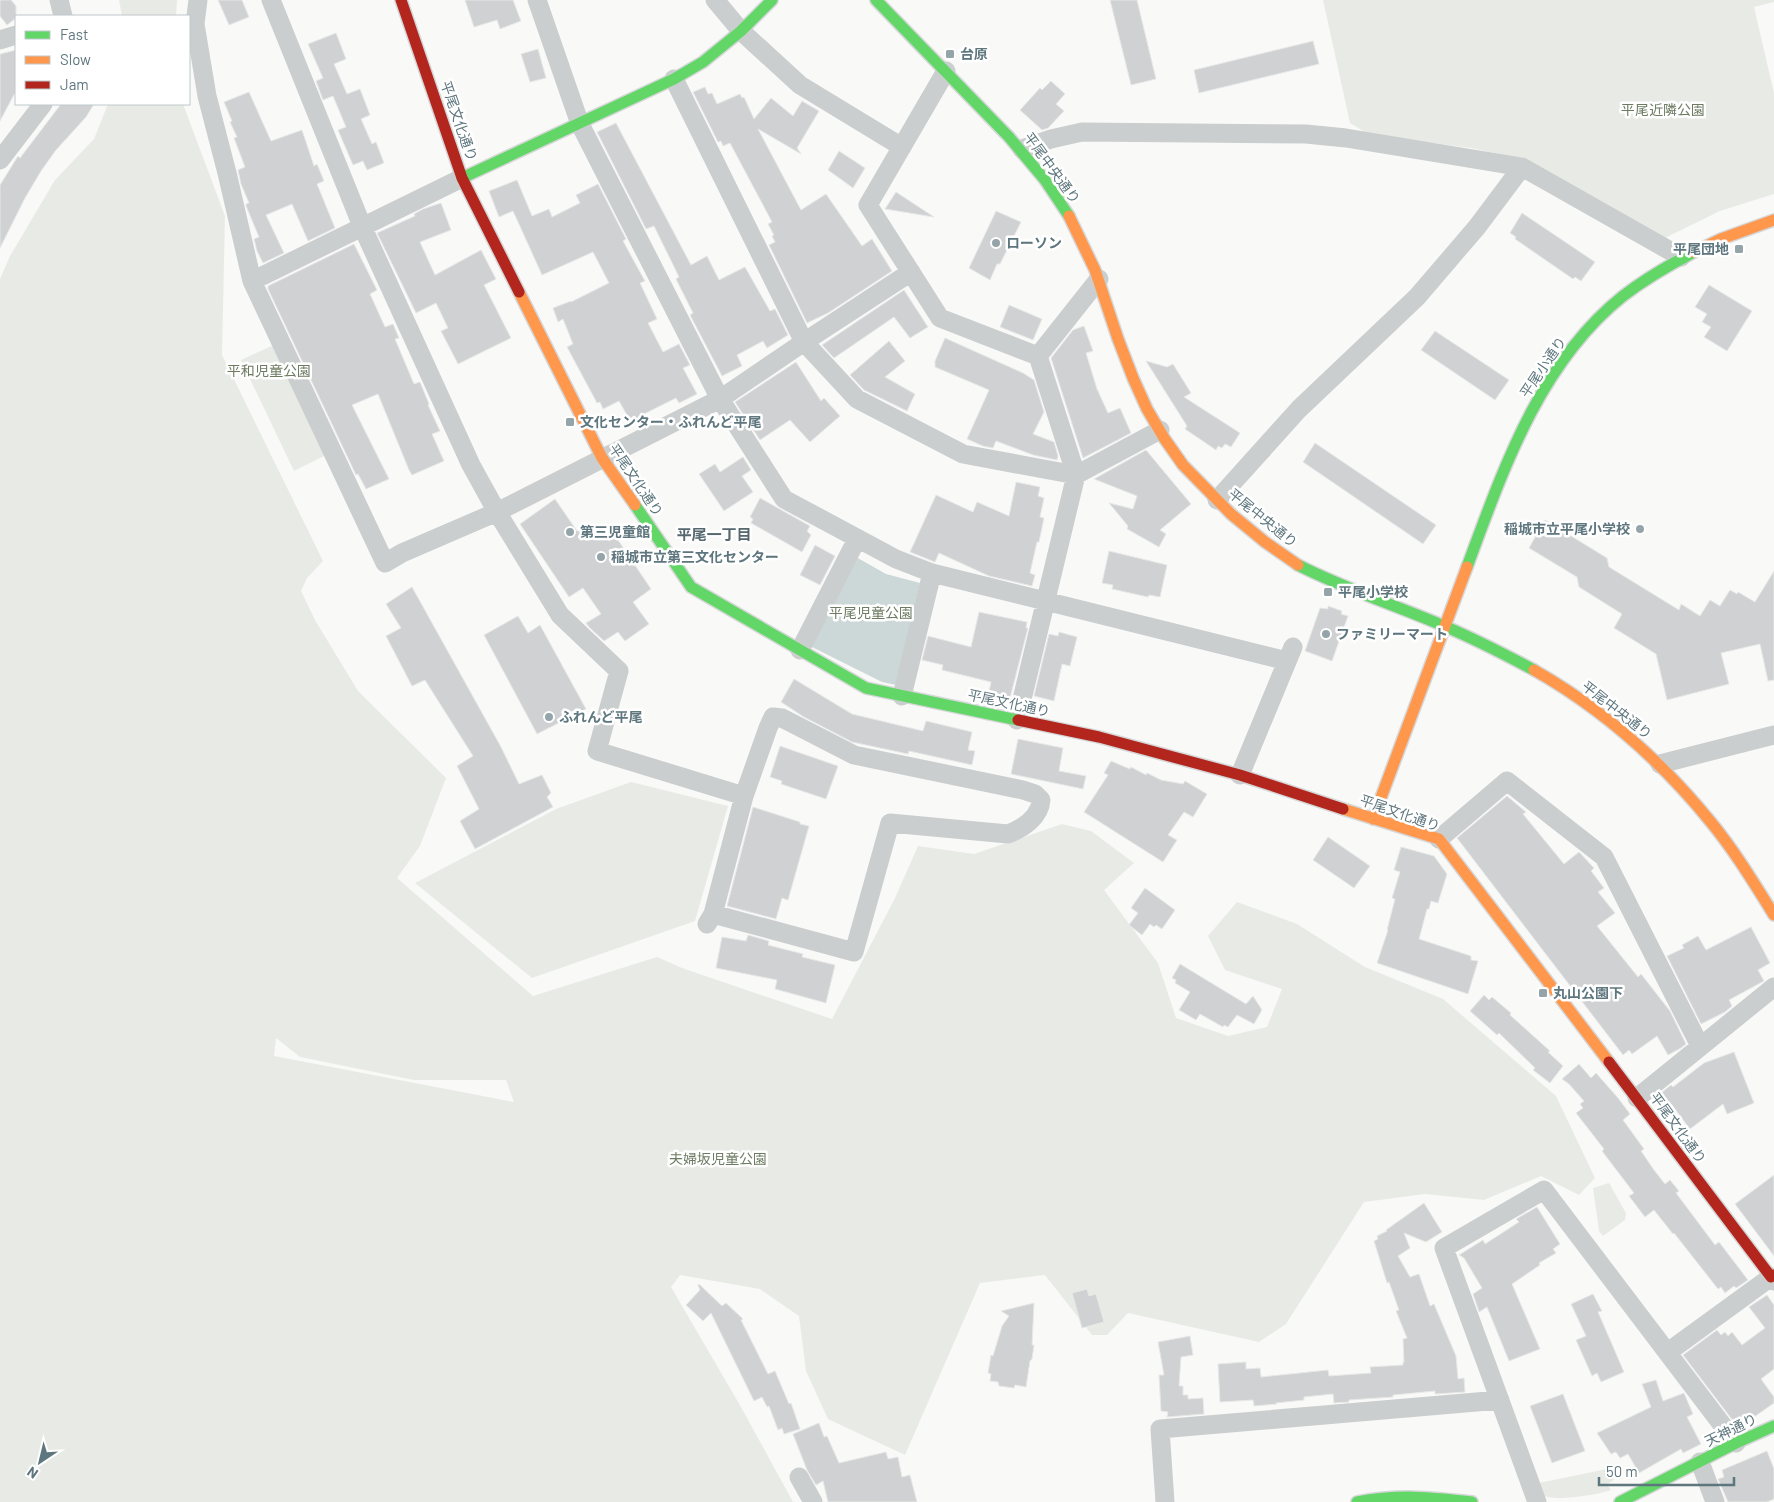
<svg xmlns="http://www.w3.org/2000/svg" width="1774" height="1502" viewBox="0 0 1774 1502" font-family="Barlow,'Noto Sans JP',sans-serif">
<style>
.green{fill:#e8ebe5;fill-rule:evenodd}
.water{fill:#ccd7d8}
.building{fill:#cfd1d2;stroke:#e8e8e8}
.lines{fill:none;stroke-linecap:round;stroke-linejoin:round}
.fast-casing{stroke:#d6d7d8;stroke-width:14}
.slow-casing{stroke:#d6d7d8;stroke-width:14}
.jam-casing{stroke:#d6d7d8;stroke-width:14}
.street{stroke:#cbcece;stroke-width:19}
.fast{stroke:#63d668;stroke-width:11}
.slow{stroke:#ff974d;stroke-width:11}
.jam{stroke:#b3261e;stroke-width:11}
.poi-dot{fill:#94a4a9;stroke:#fff;stroke-width:2}
.labels{text-anchor:middle;stroke-width:5;stroke-linejoin:round;paint-order:stroke}
.poi-label{font-size:14px;font-weight:bold;fill:#5e767e;stroke:#fff;text-anchor:start}
.park-label{font-size:14px;fill:#6c7b62;stroke:#fff}
.street-label{font-size:14px;fill:#5e767e;stroke:#fff}
.neighbourhood-label{font-size:15px;font-weight:bold;fill:#56686f;stroke:#fff}
</style>
<rect width="100%" height="100%" fill="#f9f9f8"/>
<path class="green" d="M119,0H177L176,16H122Z
M1323,0H1774V2L1754,7L1774,93V194L1720,211L1665,238L1519,158L1471,148L1368,134L1350,123Z
M108,104H183L225,216L222,355L323,561L307,578L301,591L315,620L358,691L446,778L420,846L397,878L533,996L657,957L682,968L832,1019L895,898L918,846L974,854L1062,824L1091,831L1134,863L1104,890L1158,963L1176,1018L1228,1036L1267,1027L1282,989L1225,970L1208,936L1237,902L1297,924L1365,967L1443,999L1556,1096L1595,1178L1579,1195L1541,1176L1484,1200L1425,1194L1364,1202L1286,1324L1259,1342L1128,1313L1107,1335H1092L1045,1275L980,1283L905,1455L828,1419L806,1371L799,1316L760,1289L680,1275L671,1287L741,1407L793,1502H0V279L10,256L55,180L94,139ZM276,1038L300,1057L414,1080H506L514,1102L274,1056Z
M278,343L328,454L294,471L241,360Z
M631,782L728,806L695,921L532,978L415,883L556,809Z
M1609,1183L1626,1213L1625,1220L1603,1236L1599,1231L1593,1188Z
M1607,1469L1614,1480L1607,1484L1611,1490C1598,1495 1553,1502 1542,1495C1540,1492 1540,1487 1539,1483Z"/>
<path class="water" d="M856,557L886,574L920,583L896,685L882,682L810,646Z"/>
<path class="building" d="M0,0H11L16,6V18L7,25L0,16Z
M218,0H242L249,17L229,25Z
M465,0H513L521,21L500,29L497,20L474,27Z
M1110,0H1137L1156,79L1131,85Z
M336,33L346,59L334,64L347,94L360,89L370,115L361,119L372,144L376,142L384,163L367,170L363,161L353,165L338,130L346,127L333,96L323,100L316,81L323,78L308,44Z
M1313,41L1319,64L1199,93L1194,70Z
M538,49L546,78L530,82L521,54Z
M16,50V91L0,121V54Z
M1051,81L1065,94L1056,104L1064,111L1048,128L1042,130L1020,110L1040,88L1042,90Z
M705,87L708,94L712,93L717,104L740,94L742,98L744,97L754,119L771,98L793,116L802,101L819,111L797,148L801,154L758,129L801,210L826,194L862,246L872,239L892,271L828,313L807,323L769,245L775,242L772,236L774,235L768,224L772,222L730,143L723,146L721,141L718,142L693,92Z
M249,92L271,141L302,130L314,166L317,164L324,181L317,184L335,228L308,241L292,204L266,215L284,253L263,263L257,251L254,239L259,237L246,206V204L249,203L241,184L238,170L245,167L234,138L237,137L230,122L232,121L224,102Z
M61,104H94L86,117L56,150L41,171L25,198L0,248V185L18,156L20,158Z
M616,123L691,265L707,256L719,280L745,267L770,311L775,309L788,335L767,348L763,341L737,355L742,366L722,376L690,315L693,313L676,279L679,277L654,226L646,229L597,132Z
M839,151L865,168L853,188L828,170Z
M517,180L532,216L549,209L552,217L580,203L576,195L598,184L626,239L623,241L645,281L640,283L657,319L648,323L663,352L679,344L690,365L683,368L697,394L679,403L676,398L644,414L646,417L632,424L619,401L603,409L600,402L597,403L567,347L573,344L563,319L558,322L553,308L571,301V302L609,283L593,252L542,275L513,211L499,217L489,191Z
M896,192L934,217L885,209Z
M441,203L451,230L420,242L435,275L481,250L496,279L484,285L511,338L458,364L441,331L448,328L436,303L416,313L377,233L415,216L414,214L423,209Z
M996,211L1021,222L1000,264H997L990,280L969,268Z
M1522,213L1595,262L1581,281L1575,277L1573,279L1515,239L1516,237L1510,233Z
M354,244L377,290L370,294L385,327L393,324L399,338L395,339L414,384L420,382L429,404L428,405L440,431L432,434L444,461L412,475L409,470L378,394L352,405L389,479L366,489L358,474L356,475L268,289V286Z
M1709,285L1752,311L1727,351L1704,337L1711,327L1702,322L1707,314L1695,307Z
M904,290L928,327L910,338L894,317L834,358L822,345Z
M1009,305L1042,319L1033,340L1000,327Z
M1084,326L1093,351L1086,353L1097,389L1108,413L1120,408L1131,433L1083,458L1051,358L1073,330Z
M1435,331L1509,380L1495,400L1421,350Z
M945,338L1023,373L1034,380L1044,412L1033,434L1054,442L1058,456L1057,460L1033,455L996,441L993,448L983,446L967,439L989,390L935,367V361Z
M889,341L905,361L885,377L915,394L907,411L864,390L850,375Z
M1146,361L1167,367L1173,364L1191,393L1184,397L1240,433L1231,447L1225,444L1222,448L1218,446L1216,450L1185,429L1187,426Z
M796,362L821,401L824,398L840,416L810,442L790,420L760,440L735,402Z
M1315,443L1436,525L1423,544L1303,462Z
M1146,450L1191,504L1160,530L1166,534L1159,547L1127,529L1128,526L1109,503L1133,509L1137,496L1094,479Z
M743,457L751,470L742,476L753,492L724,511L699,474L715,464L720,472Z
M1016,482L1040,487L1038,496L1044,498L1040,517L1044,518L1039,542H1037L1030,573L1035,575L1032,586L989,576L939,553L935,562L910,552L936,495L973,512L977,502L1009,516Z
M760,498L810,526L807,531L811,535L802,552L751,523L753,519L750,517Z
M555,499L577,531L601,532V536L616,537L651,589L633,602L649,624L625,641L618,632L604,641L589,627L586,623L601,614L583,588L569,597L520,524Z
M1545,520L1607,558L1609,567L1679,610L1681,604L1700,616L1710,600L1720,606L1730,590L1737,594L1738,592L1755,602L1774,571V680L1768,681L1760,644L1721,653L1729,684L1667,700L1656,654L1614,628L1622,614L1579,587L1577,577L1529,548Z
M815,545L835,556L820,585L800,575Z
M1109,551L1167,565L1160,597L1149,595L1148,597L1112,589L1113,585L1102,583Z
M412,587L501,747L519,784L542,775L551,793L547,797L553,807L475,849L460,821L479,809L457,766L473,756L425,680L412,686L386,636L401,628L386,604Z
M1328,606L1342,611L1341,614L1348,616L1332,661L1305,651L1320,608L1328,609Z
M979,612L1027,622L1026,628H1028L1009,702L988,697L991,682L942,670L943,665L922,660L928,636L971,647Z
M518,616L528,633L540,625L586,709L537,734L484,635Z
M1059,632L1077,637L1070,666L1062,664L1054,701L1034,696L1049,634L1058,636Z
M794,679L852,714L923,731L926,721L972,732L968,750L975,751L972,765L909,751L908,754L852,742L804,717L781,702Z
M1018,739L1063,748L1059,771L1086,776L1083,789L1011,774Z
M780,746L838,766L826,799L781,784L782,781L770,777Z
M1111,761L1130,769L1131,767L1146,775L1147,773L1161,780L1183,784L1185,781L1207,794L1193,817L1184,812L1168,835L1177,840L1163,862L1084,812L1108,775L1104,773Z
M1507,796L1526,812L1523,814L1564,864L1579,852L1594,868L1591,871L1604,888L1598,892L1615,913L1597,926L1638,977L1641,974L1670,1011L1686,1044L1681,1048L1668,1055L1657,1036L1632,1054L1629,1050L1623,1055L1457,838Z
M753,807L800,822V824L809,826L788,900L782,898L776,919L727,906Z
M1328,837L1370,866L1354,888L1313,860Z
M1401,847L1434,856L1447,874L1438,903L1431,901L1429,909H1427L1419,939L1471,956V960L1478,961L1468,994L1377,963L1388,930H1387L1395,899L1392,898L1400,872L1394,870Z
M1145,888L1175,910L1162,929L1156,925L1154,927L1150,924L1142,935L1129,925L1138,913L1131,908Z
M1751,927L1770,963L1758,970L1764,981L1729,1000L1732,1006L1725,1012L1701,1024L1667,956L1684,948L1682,945L1698,936L1706,950Z
M748,935L769,941L768,945L803,954L802,957L835,965L826,1003L775,989L777,980L716,968L722,937L746,941Z
M1180,964L1246,1004L1253,996L1262,1010L1254,1024L1237,1015L1228,1027L1224,1025L1223,1027L1200,1014L1196,1020L1179,1010L1190,992L1175,983L1176,980L1172,978Z
M1484,995L1489,1000L1492,997L1511,1013L1510,1015L1550,1051L1548,1052L1563,1066L1550,1083L1533,1070L1535,1068L1499,1033L1497,1035L1470,1011Z
M1734,1052L1754,1103L1727,1114L1723,1104L1690,1129L1671,1104L1664,1109L1655,1098L1671,1085L1673,1087L1704,1063Z
M1579,1064L1591,1078L1596,1073L1618,1098L1630,1114L1623,1120L1644,1149L1641,1151L1654,1170L1665,1184L1670,1180L1679,1191L1676,1193L1715,1245L1719,1242L1748,1280L1736,1288L1734,1286L1725,1293L1721,1287L1718,1289L1674,1233L1673,1234L1654,1210L1645,1217L1629,1196L1634,1193L1602,1151L1604,1149L1576,1113L1583,1108L1580,1104L1584,1101L1569,1084L1562,1079Z
M1774,1175V1256L1735,1204Z
M1424,1203L1442,1232L1426,1242L1404,1233L1410,1248L1398,1256L1410,1277L1419,1274L1430,1306L1434,1304L1456,1356L1458,1379L1464,1378L1465,1392L1435,1394V1391L1393,1395V1397L1349,1400V1402L1334,1403L1333,1394L1304,1397V1400L1276,1403L1277,1404L1254,1406L1253,1400L1220,1402L1218,1364L1246,1362V1369L1260,1368L1261,1377L1328,1370L1329,1376L1371,1373L1370,1367L1403,1365V1362H1404L1403,1339L1407,1338L1396,1311L1399,1310L1389,1282L1387,1283L1374,1241L1378,1239L1377,1236L1387,1231L1386,1230Z
M1537,1207L1560,1244L1553,1249L1556,1253L1539,1263L1540,1265L1512,1284L1540,1349L1509,1361L1487,1307L1479,1312L1473,1294L1482,1288L1464,1258L1459,1255L1483,1240L1485,1244L1519,1222L1516,1219Z
M699,1284L722,1306L726,1303L743,1319L741,1320L768,1374L775,1371L789,1404L791,1403L800,1429L784,1434L782,1428L778,1430L769,1406L767,1407L762,1397L754,1401L711,1313L703,1321L686,1305L700,1290L698,1285Z
M1087,1289L1089,1296L1096,1294L1104,1322L1082,1328L1072,1293Z
M1593,1294L1602,1311L1598,1312L1624,1372L1601,1382L1597,1373L1592,1376L1576,1340L1586,1336L1571,1304Z
M1767,1295L1774,1305V1369L1761,1379L1774,1397V1403L1747,1422L1737,1426L1683,1355L1717,1330L1721,1335L1725,1332L1728,1336L1732,1332L1742,1345L1765,1328L1749,1307Z
M1034,1303L1032,1345H1034L1032,1359L1030,1361L1026,1387L1015,1385L1014,1388L999,1386L998,1382L990,1381L991,1374L988,1373L991,1355L993,1356L1002,1326L1009,1316L1001,1311Z
M1190,1336L1193,1355L1181,1357L1179,1386H1183V1395H1188V1399L1203,1398L1204,1414L1167,1417L1168,1412L1161,1411L1159,1375H1164L1158,1342Z
M1656,1380L1663,1401L1684,1393L1693,1414L1687,1417L1701,1444L1683,1453L1681,1449L1639,1473L1628,1454L1620,1458L1616,1452L1611,1454L1597,1433L1651,1407L1642,1384Z
M1563,1394L1585,1451L1552,1463L1530,1406Z
M819,1423L824,1437L827,1436L839,1463L886,1452L888,1459L898,1457L902,1477L910,1475L917,1502H828L823,1481L816,1485L807,1470L793,1434Z
M1767,1451L1774,1469V1499L1767,1502H1728L1718,1479L1724,1477L1722,1470Z"/>
<g class="lines">
<g class="fast-casing">
<path id="fast" d="M876,0L1009,137L1045,180L1069,216
M462,178L674,79L703,62L741,31L772,0
M635,505L691,587L866,688L1018,720
M1298,565C1345,589 1395,605 1444,626C1475,639 1504,654 1534,670
M1467,567C1503,470 1539,363 1623,296C1645,279 1669,265 1694,252
M1357,1502C1398,1494 1431,1497 1472,1502
M1620,1502L1736,1443L1774,1426"/>
</g>
<g class="slow-casing">
<path id="slow" d="M1069,216L1095,270L1118,339L1133,378L1147,409L1164,438L1183,465L1231,514L1265,542L1298,565
M1694,252L1721,239L1774,220
M519,292L602,458L635,505
M1534,670C1601,708 1661,761 1710,821C1734,850 1754,883 1774,915
M1343,809L1439,839L1609,1062
M1373,819L1467,567"/>
</g>
<g class="jam-casing">
<path id="jam" d="M401,0L462,178L519,292
M1018,720L1099,737L1240,775L1343,809
M1609,1062L1771,1277L1774,1275"/>
</g>
<path class="street" d="M59,0L63,16
M198,0L195,24L207,96L227,173L252,281L385,563L402,553L497,512L720,399L804,342L911,272
M271,0L362,226L471,465L497,512L560,615L619,671L597,751L744,796
M537,0L580,124L720,399L784,499L896,559L932,573L1287,661
M715,0L741,31L800,85L902,147
M0,40L16,35
M946,71L868,205L940,318L1038,356L1076,475L1017,720
M674,79L804,342L857,399L963,454L1076,475L1160,430
M1022,149L1051,139L1082,132L1306,134L1346,138L1522,167L1681,257
M0,160L43,104
M252,281L462,178
M1038,356L1099,279
M1217,500L1299,409L1417,297L1477,227L1522,167
M800,650L857,539
M902,696L932,573
M1660,764L1774,735
M1240,775L1293,647
M1439,839L1507,781L1604,857L1700,1046
M707,924L713,914L744,796L768,728L773,717L782,718L854,755L1023,790L1035,794L1041,800C1040,817 1023,828 1008,834L890,823L854,952L713,914
M1637,1098L1774,987
M1668,1352L1771,1277L1774,1281
M1700,1462L1715,1502
M799,1477L813,1502
M1165,1502L1160,1429L1500,1400
M1537,1502L1444,1248L1544,1190L1736,1443"/>
<use href="#fast" class="fast"/>
<use href="#slow" class="slow"/>
<use href="#jam" class="jam"/>
</g>
<g class="poi-dot">
<rect x="945" y="49" width="10" height="10" rx="2.5"/>
<circle cx="996" cy="243" r="5"/>
<rect x="1734" y="244" width="10" height="10" rx="2.5"/>
<rect x="565" y="417" width="10" height="10" rx="2.5"/>
<circle cx="1640" cy="529" r="5"/>
<circle cx="570" cy="532" r="5"/>
<circle cx="601" cy="557" r="5"/>
<rect x="1323" y="587" width="10" height="10" rx="2.5"/>
<circle cx="1326" cy="634" r="5"/>
<circle cx="549" cy="717" r="5"/>
<rect x="1538" y="988" width="10" height="10" rx="2.5"/>
</g>
<g class="labels">
<g class="poi-label">
<text x="960" y="59">台原</text>
<text x="1006" y="248">ローソン</text>
<text x="1729" y="254" text-anchor="end">平尾団地</text>
<text x="580" y="427">文化センター・ふれんど平尾</text>
<text x="1630" y="534" text-anchor="end">稲城市立平尾小学校</text>
<text x="580" y="537">第三児童館</text>
<text x="611" y="562">稲城市立第三文化センター</text>
<text x="1338" y="597">平尾小学校</text>
<text x="1336" y="639">ファミリーマート</text>
<text x="559" y="722">ふれんど平尾</text>
<text x="1553" y="998">丸山公園下</text>
</g>
<g class="park-label">
<text x="1663" y="115">平尾近隣公園</text>
<text x="269" y="376">平和児童公園</text>
<text x="871" y="618">平尾児童公園</text>
<text x="718" y="1164">夫婦坂児童公園</text>
</g>
<g class="street-label">
<text transform="translate(459 121) rotate(71)" y="5">平尾文化通り</text>
<text transform="translate(1052 168) rotate(54)" y="5">平尾中央通り</text>
<text transform="translate(1543 367) rotate(-56)" y="5">平尾小通り</text>
<text transform="translate(636 480) rotate(56)" y="5">平尾文化通り</text>
<text transform="translate(1263 518) rotate(39)" y="5">平尾中央通り</text>
<text transform="translate(1009 703) rotate(12)" y="5">平尾文化通り</text>
<text transform="translate(1617 710) rotate(38)" y="5">平尾中央通り</text>
<text transform="translate(1400 813) rotate(19)" y="5">平尾文化通り</text>
<text transform="translate(1678 1128) rotate(54)" y="5">平尾文化通り</text>
<text transform="translate(1731 1430) rotate(-26)" y="5">天神通り</text>
</g>
<g class="neighbourhood-label">
<text x="714" y="540">平尾一丁目</text>
</g>
</g>
<rect x="15" y="15" width="175" height="90" fill="#ffffff" stroke="#bfc8cb"/>
<rect x="25" y="31" width="25" height="8" fill="#63d668" stroke="#bfc8cb"/>
<text x="60" y="40" font-size="15" fill="#5e767e">Fast</text>
<rect x="25" y="56" width="25" height="8" fill="#ff974d" stroke="#bfc8cb"/>
<text x="60" y="65" font-size="15" fill="#5e767e">Slow</text>
<rect x="25" y="81" width="25" height="8" fill="#b3261e" stroke="#bfc8cb"/>
<text x="60" y="90" font-size="15" fill="#5e767e">Jam</text>
<g transform="translate(40 1462) rotate(215)" stroke="#ffffff" stroke-width="4" paint-order="stroke">
<path d="M0-4L9 19L0 12L-9 19Z" fill="#5e767e"/>
<text y="-8" font-size="14" font-weight="bold" text-anchor="middle" fill="#5e767e">N</text>
</g>
<path d="M1599 1477v8h135v-8" fill="none" stroke="#5e767e" stroke-width="2.5"/>
<text x="1606" y="1477" font-size="15" fill="#5e767e" stroke="#ffffff" stroke-width="4" paint-order="stroke">50 m</text>
</svg>
